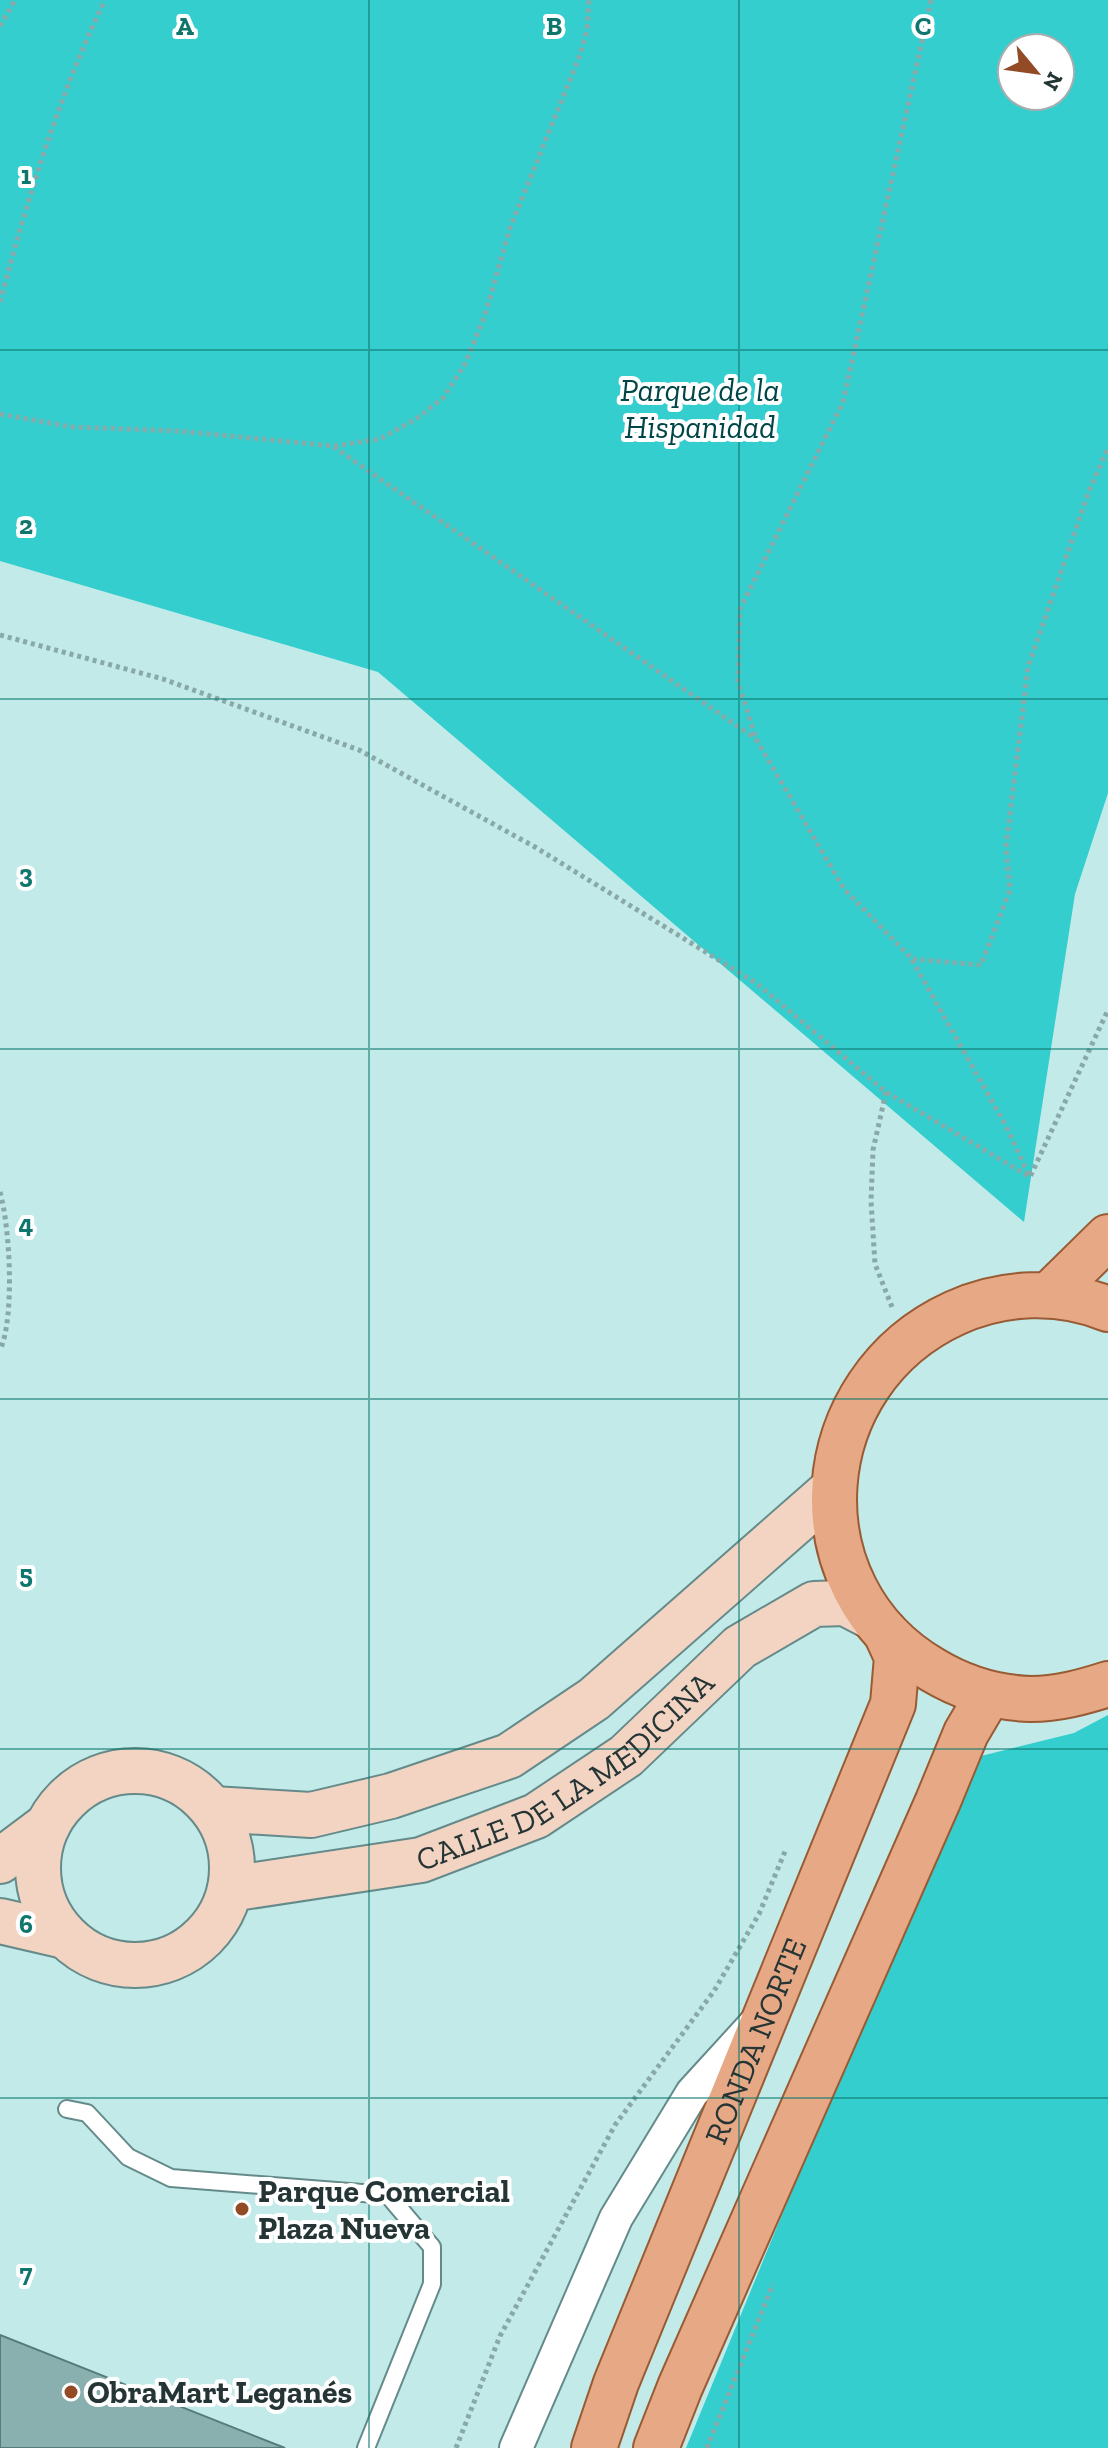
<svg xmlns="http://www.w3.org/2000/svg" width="1108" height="2448" viewBox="0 0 1108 2448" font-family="'Zilla Slab',serif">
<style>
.green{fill:#34cece;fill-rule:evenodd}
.building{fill:#89b0af;stroke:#557b7a;stroke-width:2}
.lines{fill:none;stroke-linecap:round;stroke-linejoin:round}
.lane-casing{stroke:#648a89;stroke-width:20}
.street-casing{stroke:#648a89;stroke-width:36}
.secondary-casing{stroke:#648a89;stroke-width:48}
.primary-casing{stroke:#995b34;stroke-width:48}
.path{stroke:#89a8a8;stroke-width:5;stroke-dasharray:4 4;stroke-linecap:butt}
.lane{stroke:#fff;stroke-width:16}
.street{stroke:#fff;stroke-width:32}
.secondary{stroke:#f3d4c2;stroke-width:44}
.primary{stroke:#e7a985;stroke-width:44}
.grid{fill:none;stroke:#0f766e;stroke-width:2;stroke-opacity:0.55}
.poi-dot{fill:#924b25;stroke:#fff;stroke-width:3}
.labels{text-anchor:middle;stroke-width:8;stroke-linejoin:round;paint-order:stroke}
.park-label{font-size:32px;font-style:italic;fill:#004646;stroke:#fff}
.street-label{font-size:32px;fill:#253535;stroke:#fff}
.poi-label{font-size:32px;font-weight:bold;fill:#253535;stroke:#fff;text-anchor:start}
.grid-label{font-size:26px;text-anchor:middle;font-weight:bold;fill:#0f766e;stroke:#fff;stroke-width:8;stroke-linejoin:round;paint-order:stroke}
</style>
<rect width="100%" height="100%" fill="#c2eae9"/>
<path class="green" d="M0,0H1108V793L1075,894L1024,1222L378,672L0,561ZM1012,48H1060V96H1012Z
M1108,1715V2448H686L849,2052L981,1756L1074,1733Z"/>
<path class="building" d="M0,2335L285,2448H0Z"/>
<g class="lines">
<g class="lane-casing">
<path id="lane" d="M67,2109L87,2113L128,2157L171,2178L388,2195L432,2247V2284L366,2448"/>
</g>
<g class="street-casing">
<path id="street" d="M516,2448L616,2218L692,2093L755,2024"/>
</g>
<g class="secondary-casing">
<g id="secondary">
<circle cx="135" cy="1868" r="97"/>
<path d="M213,1809L311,1815L391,1796L509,1756L594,1699L833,1489"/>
<path d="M0,1861L48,1825"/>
<path id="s1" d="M230,1889L421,1860L536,1816L626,1756L740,1647L814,1604L845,1603L872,1617"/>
<path d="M0,1921L65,1936"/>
</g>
</g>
<g class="primary-casing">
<g id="primary">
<path d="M1049,1295L1108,1237"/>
<path d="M1108,1309C1060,1289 1002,1291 955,1313C806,1381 790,1587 933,1670C963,1688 996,1698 1031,1699C1058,1699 1083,1692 1108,1684"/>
<path id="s2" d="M594,2448L616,2383L893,1704L897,1657L886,1633"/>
<path d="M656,2448L680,2387L938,1801L966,1733L989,1694"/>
</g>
</g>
<path class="path" d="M931,0L843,402L740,609L738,682L756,739L844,889L912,959L981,965L1010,890L1006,847L1028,667L1089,491L1108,448
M0,26L15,0
M0,302C28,198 58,97 105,0
M0,414L72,427L178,431L334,446L380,439L416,419L443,398L465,364L485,315L510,228L580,55L587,30L589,0
M334,447L756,739
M0,635L163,679L359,750L535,847L756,983L886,1092L1030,1177L1108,1010
M912,960L1006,1126L1029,1176
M886,1092L873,1150L871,1201L875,1264L892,1307
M0,1192C10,1227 15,1318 0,1350
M456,2448L500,2336L615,2125L714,1991L759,1914L786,1849
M707,2448L773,2284"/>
<use href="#lane" class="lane"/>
<use href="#street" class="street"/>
<use href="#secondary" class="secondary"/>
<use href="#primary" class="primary"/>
</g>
<path class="grid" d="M369,0V2448M739,0V2448M0,350H1108M0,699H1108M0,1049H1108M0,1399H1108M0,1749H1108M0,2098H1108"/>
<g class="poi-dot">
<circle cx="242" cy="2209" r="8"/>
<circle cx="71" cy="2392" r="8"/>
</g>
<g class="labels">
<g class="park-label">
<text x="700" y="401">Parque de la<tspan x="700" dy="37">Hispanidad</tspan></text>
</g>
<g class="street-label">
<text dy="11" stroke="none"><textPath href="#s1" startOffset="364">CALLE DE LA MEDICINA</textPath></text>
<text dy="11" stroke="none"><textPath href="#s2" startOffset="438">RONDA NORTE</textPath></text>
</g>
<g class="poi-label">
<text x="258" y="2202">Parque Comercial<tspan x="258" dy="37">Plaza Nueva</tspan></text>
<text x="87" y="2403">ObraMart Leganés</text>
</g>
</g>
<g class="grid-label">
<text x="185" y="35">A</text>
<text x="554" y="35">B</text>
<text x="923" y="35">C</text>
<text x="26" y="184">1</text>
<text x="26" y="534">2</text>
<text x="26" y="883">3</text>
<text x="26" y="1233">4</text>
<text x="26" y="1583">5</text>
<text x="26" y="1933">6</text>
<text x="26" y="2282">7</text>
</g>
<g transform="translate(1036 72) rotate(119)"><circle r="38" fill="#ffffff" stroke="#a8aeae" stroke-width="2"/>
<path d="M0-6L14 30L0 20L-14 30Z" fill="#924b25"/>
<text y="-12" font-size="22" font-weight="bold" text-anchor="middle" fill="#253535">N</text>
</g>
</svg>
